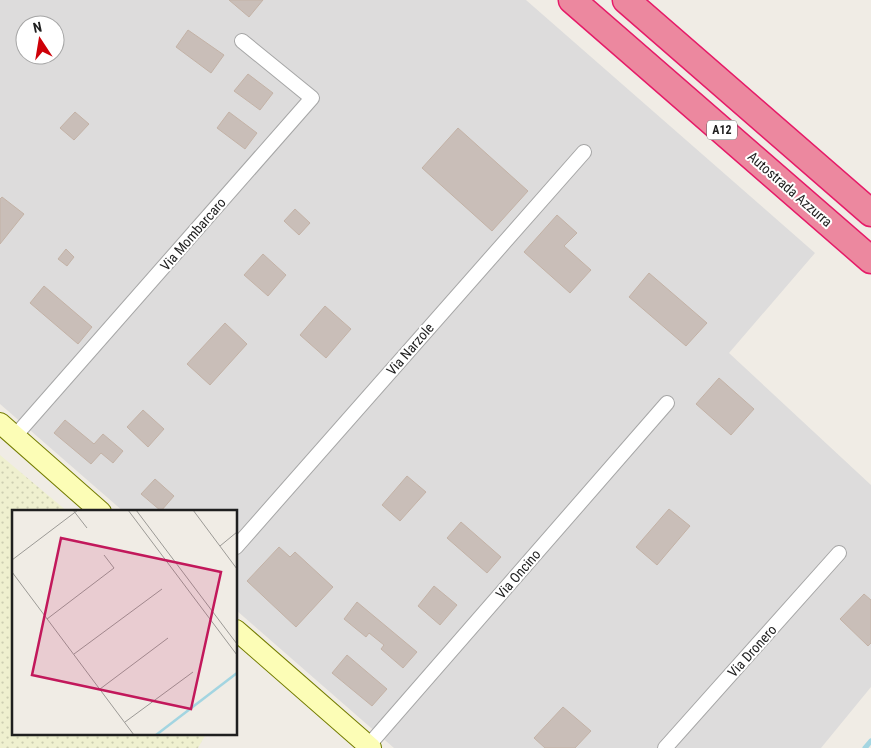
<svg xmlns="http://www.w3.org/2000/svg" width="871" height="748" viewBox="0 0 871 748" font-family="'Roboto Condensed',sans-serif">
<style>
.residential{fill:#dddcdc;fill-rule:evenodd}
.farmland{fill:url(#farmland-dots)}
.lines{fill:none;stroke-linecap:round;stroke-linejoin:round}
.stream{stroke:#a3d5e1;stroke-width:5}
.building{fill:#c9beb8;stroke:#c3b2a6}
.street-casing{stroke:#a6a6a6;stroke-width:16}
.secondary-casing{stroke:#747c00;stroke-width:22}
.highway-casing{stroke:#e61b68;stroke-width:29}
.street{stroke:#fff;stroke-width:14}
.secondary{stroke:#fcfdb6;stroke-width:20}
.highway{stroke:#ec889f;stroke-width:26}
.labels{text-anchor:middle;stroke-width:4;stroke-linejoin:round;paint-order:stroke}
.shield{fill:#fff;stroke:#626262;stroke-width:1}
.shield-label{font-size:12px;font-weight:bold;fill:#1f1f1f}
.street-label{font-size:14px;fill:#1f1f1f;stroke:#fff}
.inset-river{fill:none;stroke:#a3d5e1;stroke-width:2.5}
.inset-road{fill:none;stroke:#9c9a96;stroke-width:1}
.view{fill:#c2185b;fill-opacity:0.15;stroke:#c2185b;stroke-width:2.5}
.inset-edge{fill:none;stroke:#1f1f1f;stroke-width:2.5}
</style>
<defs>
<pattern id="farmland-dots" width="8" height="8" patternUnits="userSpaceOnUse" patternTransform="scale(1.25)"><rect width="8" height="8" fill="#eff0cf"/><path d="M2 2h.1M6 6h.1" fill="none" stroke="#cccdb1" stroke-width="1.8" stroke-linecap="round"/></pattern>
</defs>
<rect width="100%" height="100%" fill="#f0ece5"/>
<path class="residential" d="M0,0H526L815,253L729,353L871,485V687L821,748H394L236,610V512H124L0,404ZM25,25H55V55H25Z"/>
<path class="farmland" d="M0,455L68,512H14V734H206L198,748H0Z"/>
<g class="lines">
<path class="stream" d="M865,748L871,741"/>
</g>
<path class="building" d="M229,0H263L249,17Z
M188,30L224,55L211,73L176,47Z
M248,74L273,93L260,110L234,91Z
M75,112L89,124L74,140L60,128Z
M229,112L257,133L245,149L217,128Z
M458,128L528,191L492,231L422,168Z
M2,197L24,214L0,244V199Z
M295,209L310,223L299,235L284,221Z
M557,215L577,233L564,246L591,270L570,293L524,252Z
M66,249L74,257L67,266L58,259Z
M263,254L286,275L268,296L244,275Z
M649,273L707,323L686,346L629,297Z
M44,286L92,327L78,344L30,303Z
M325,306L351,329L326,358L300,335Z
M225,323L247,344L210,385L187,364Z
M719,378L754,409L731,435L696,404Z
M143,410L164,429L148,447L127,427Z
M65,420L94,444L103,434L123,451L113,463L101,453L91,464L54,433Z
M407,476L426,492L400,521L382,505Z
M155,479L174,496L161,511L141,494Z
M669,509L690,526L657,565L636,547Z
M461,522L501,557L487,573L447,538Z
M279,547L290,557L295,552L333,587L296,627L247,581Z
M434,586L457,605L440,625L418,606Z
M864,594L871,600V643L868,646L840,619Z
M357,602L417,652L403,668L381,649L384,645L369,633L366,637L344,619Z
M347,655L387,689L372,706L332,673Z
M563,707L591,731L575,748H545L534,738Z"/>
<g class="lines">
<g class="street-casing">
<path id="street" d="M15,436L312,98L242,41
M236,547L584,152
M368,746L667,403
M665,748L839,553"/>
</g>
<g class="secondary-casing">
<path id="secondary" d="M0,423L101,512
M236,630L371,748"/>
</g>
<g class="highway-casing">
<path id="highway" d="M572,0L871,260
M626,0L871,213"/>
</g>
<use href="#street" class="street"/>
<use href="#secondary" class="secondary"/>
<use href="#highway" class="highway"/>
</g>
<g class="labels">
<rect class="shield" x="707" y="120.5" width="30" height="19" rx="4"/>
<g class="shield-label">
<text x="722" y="134">A12</text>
</g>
<g class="street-label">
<text transform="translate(790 189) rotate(41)" y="5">Autostrada Azzurra</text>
<text transform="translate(193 234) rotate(-49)" y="5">Via Mombarcaro</text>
<text transform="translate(410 349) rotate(-49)" y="5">Via Narzole</text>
<text transform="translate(518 574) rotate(-49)" y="5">Via Oncino</text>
<text transform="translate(752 651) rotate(-48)" y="5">Via Dronero</text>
</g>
</g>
<g transform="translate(12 510)">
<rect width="225" height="225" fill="#f0ece5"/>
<path class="inset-river" d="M144,225L225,163"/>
<path class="inset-road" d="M61,0L75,18M116,0L225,145M124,0L225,134M181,0L225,59M208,36L225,22M0,50L66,0M0,62L122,225M35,109L102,58L92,45M62,144L150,79M88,179L156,128M113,212L181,162"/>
<path class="view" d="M49,28L209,62L179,199L20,165Z"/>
<rect width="225" height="225" class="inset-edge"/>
</g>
<g transform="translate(40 40) rotate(348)"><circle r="24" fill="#ffffff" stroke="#a5a5a5"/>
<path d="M0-4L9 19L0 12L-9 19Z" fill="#ce0008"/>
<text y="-8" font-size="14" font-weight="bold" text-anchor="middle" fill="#1f1f1f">N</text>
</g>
</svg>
